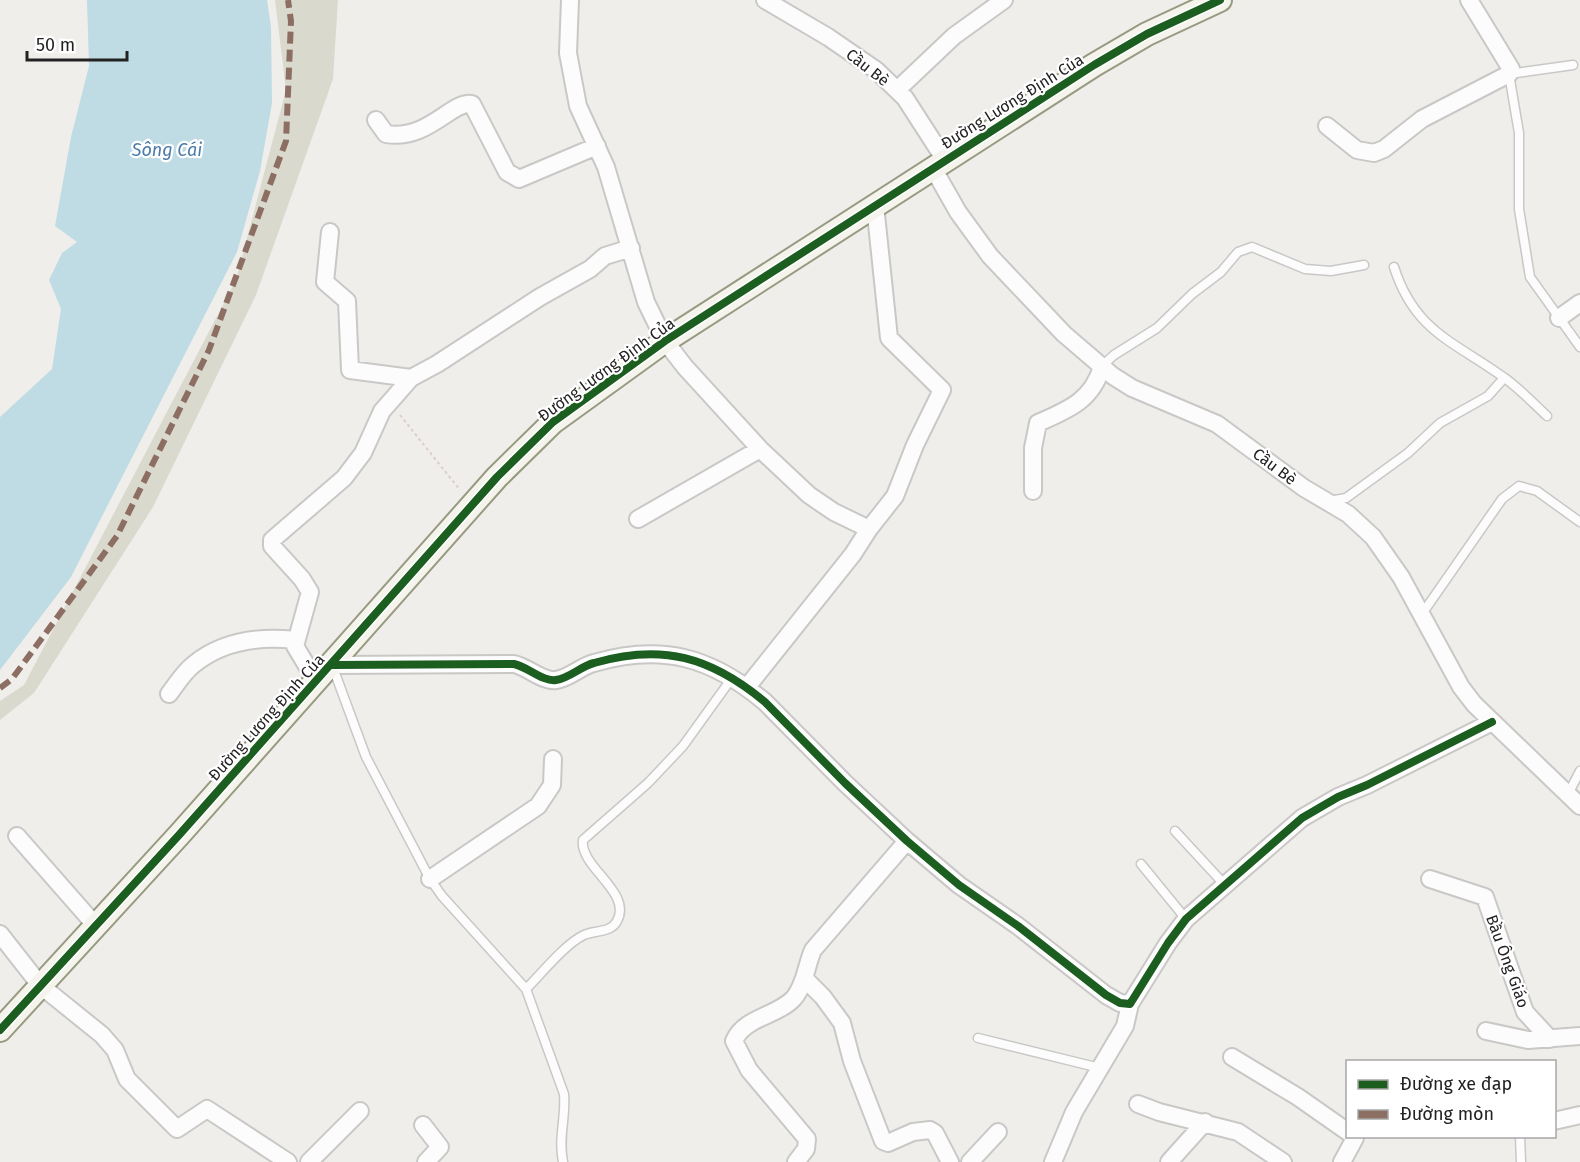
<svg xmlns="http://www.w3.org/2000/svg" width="1580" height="1162" viewBox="0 0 1580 1162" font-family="'Fira Sans',sans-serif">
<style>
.construction{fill:#d9d9cd}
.water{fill:#bfdbe3}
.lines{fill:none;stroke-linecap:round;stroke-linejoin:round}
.lane-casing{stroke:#c9c8c7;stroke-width:11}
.street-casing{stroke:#c9c8c7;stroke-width:20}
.secondary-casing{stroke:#999a82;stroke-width:26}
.path{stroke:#dccecd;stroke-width:2;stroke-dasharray:3 3;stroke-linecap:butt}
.lane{stroke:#fdfcfc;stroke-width:8}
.street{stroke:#fdfcfc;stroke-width:16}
.secondary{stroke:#f4f4ed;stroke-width:22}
.quiet{stroke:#8d6e63;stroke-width:6;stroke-dasharray:12 6;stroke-linecap:butt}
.cycleway-casing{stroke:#fff;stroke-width:11}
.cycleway{stroke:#1b5e20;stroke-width:8}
.labels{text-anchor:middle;stroke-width:4.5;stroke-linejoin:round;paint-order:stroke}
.street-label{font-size:16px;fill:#222;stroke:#fff}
.water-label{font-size:18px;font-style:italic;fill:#4a7aab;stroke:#fff}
</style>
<rect width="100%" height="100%" fill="#f0eeeb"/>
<path class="construction" d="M275,0H338L333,79L256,295L153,507L34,693L0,720V701L24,685L236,280L286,90Z"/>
<path class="water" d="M87,0H267L271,27L272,103L260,171L237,252L71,577L0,670V417L52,369L61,309L49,280L62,253L77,242L55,226L71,137L89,66Z"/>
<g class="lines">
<g class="lane-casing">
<path id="lane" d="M1573,65L1509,74L1519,133V209L1530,277L1580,347
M1394,267C1415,333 1456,342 1506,379C1521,390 1534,404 1547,416
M1102,366L1114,355L1157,328L1192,294L1221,272L1238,252L1252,247L1305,269L1331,271L1364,265
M1329,501L1346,498L1408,453L1440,423L1488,396L1504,378
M1422,614L1502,499L1519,486L1537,491L1580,522
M332,665L366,757L430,879L442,896L526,989L564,1094C566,1119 558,1136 563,1162
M1568,794L1580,771
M1175,831L1224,884
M1141,864L1186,919
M526,989C542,973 565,944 584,935C595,930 611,933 617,921C633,892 579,867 583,840L648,783L683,746L732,678
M978,1038L1100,1068
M1520,1136L1521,1162"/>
</g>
<g class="street-casing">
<path id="street" d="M570,0L568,53L578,106L606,167L646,302L665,341L685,367L760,449L809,495L834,512L869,529
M765,0L828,37L876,70L905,98L945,160
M897,90L954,36L1004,0
M376,120L386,134C428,141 452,100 472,104L507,172L519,179L597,146
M1327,126L1357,150L1374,153L1384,149L1422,119L1509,74L1511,69L1469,0
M933,168L958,212L990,256L1064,334L1113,376L1132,388L1217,424L1304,488L1348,514L1373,537L1401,577L1461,687L1474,704L1580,806
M330,232L325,282L347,301L350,370L411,378
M1559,318L1580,303
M1033,491V448L1038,423C1068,410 1093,400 1102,366
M638,519L760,449
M332,665L514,664C528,667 543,682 556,680C570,678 581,666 594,663C662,643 711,657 765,702L845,783L907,841L959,885L1018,926L1106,995L1120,1003L1130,1004L1168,943L1186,919L1302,818L1338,797L1367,785L1492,722
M316,681L295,646L310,592L302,579L272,546V540L344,478L363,453L382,411L411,378L437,364L540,297L590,269L605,256L631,248
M747,687L853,554L869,529L895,496L915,445L942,390L889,338L875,205
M169,694C176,685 183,673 193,665C222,641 258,636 295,640
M17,836L96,926
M430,879L538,806L552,785L553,759
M1430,879L1485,897L1525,1012L1550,1039
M0,934L40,985L102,1035L115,1050L127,1079L177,1129L207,1109L288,1162
M804,978L823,997L842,1023L852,1061L883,1141L888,1143L913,1132L930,1130L935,1133L950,1162
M1486,1031L1528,1040L1580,1036
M1232,1057L1298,1097L1348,1132
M1138,1104L1159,1112L1238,1132L1283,1162
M1554,1121L1580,1115
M423,1125L440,1147L426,1162
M309,1162L360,1111
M796,1162L806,1149L807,1139L749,1070L734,1041C744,1017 778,1016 794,998C805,985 806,966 813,950L907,841
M970,1162L998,1132
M1053,1162L1074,1112L1125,1026L1130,1004
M1169,1162L1205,1122
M1342,1162L1355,1138"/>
</g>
<g class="secondary-casing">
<path id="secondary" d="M0,1030L179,835L497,477L553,422L665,341L1094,65L1147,34L1220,0"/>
</g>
<path class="path" d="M400,415L460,490"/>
<use href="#lane" class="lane"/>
<use href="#street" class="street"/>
<use href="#secondary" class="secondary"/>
<path class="quiet" d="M0,688L12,679L117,536L209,350L286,141L291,21L288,0"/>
<g class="cycleway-casing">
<path id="cycleway" d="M332,665L514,664C528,667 543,682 556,680C570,678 581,666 594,663C662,643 711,657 765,702L845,783L907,841L959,885L1018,926L1106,995L1120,1003L1130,1004L1168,943L1186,919L1302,818L1338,797L1367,785L1492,722
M0,1030L179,835L497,477L553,422L665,341L1094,65L1147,34L1220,0"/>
</g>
<use href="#cycleway" class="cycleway"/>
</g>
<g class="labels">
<g class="street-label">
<text transform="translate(868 67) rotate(38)" y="6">Cầu Bè</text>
<text transform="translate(1012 101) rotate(-32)" y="6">Đường Lương Định Của</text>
<text transform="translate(606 369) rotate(-36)" y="6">Đường Lương Định Của</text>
<text transform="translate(1275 466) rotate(37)" y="6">Cầu Bè</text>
<text transform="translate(266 717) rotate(-48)" y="6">Đường Lương Định Của</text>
<text transform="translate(1508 961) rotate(70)" y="6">Bầu Ông Giáo</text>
</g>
<g class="water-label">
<text x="167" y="156">Sông Cái</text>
</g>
</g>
<rect x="1346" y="1060" width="210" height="78" fill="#ffffff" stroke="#a7a7a7" stroke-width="1.5"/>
<rect x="1358" y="1080" width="30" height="9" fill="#1b5e20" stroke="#a7a7a7" stroke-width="1.5"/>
<text x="1400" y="1090" font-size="18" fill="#222222">Đường xe đạp</text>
<rect x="1358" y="1110" width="30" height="9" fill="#8d6e63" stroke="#a7a7a7" stroke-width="1.5"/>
<text x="1400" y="1120" font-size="18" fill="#222222">Đường mòn</text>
<path d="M27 51v9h100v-9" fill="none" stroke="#222222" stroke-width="3"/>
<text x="36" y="51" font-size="18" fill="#222222" stroke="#ffffff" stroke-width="4.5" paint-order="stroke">50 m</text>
</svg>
